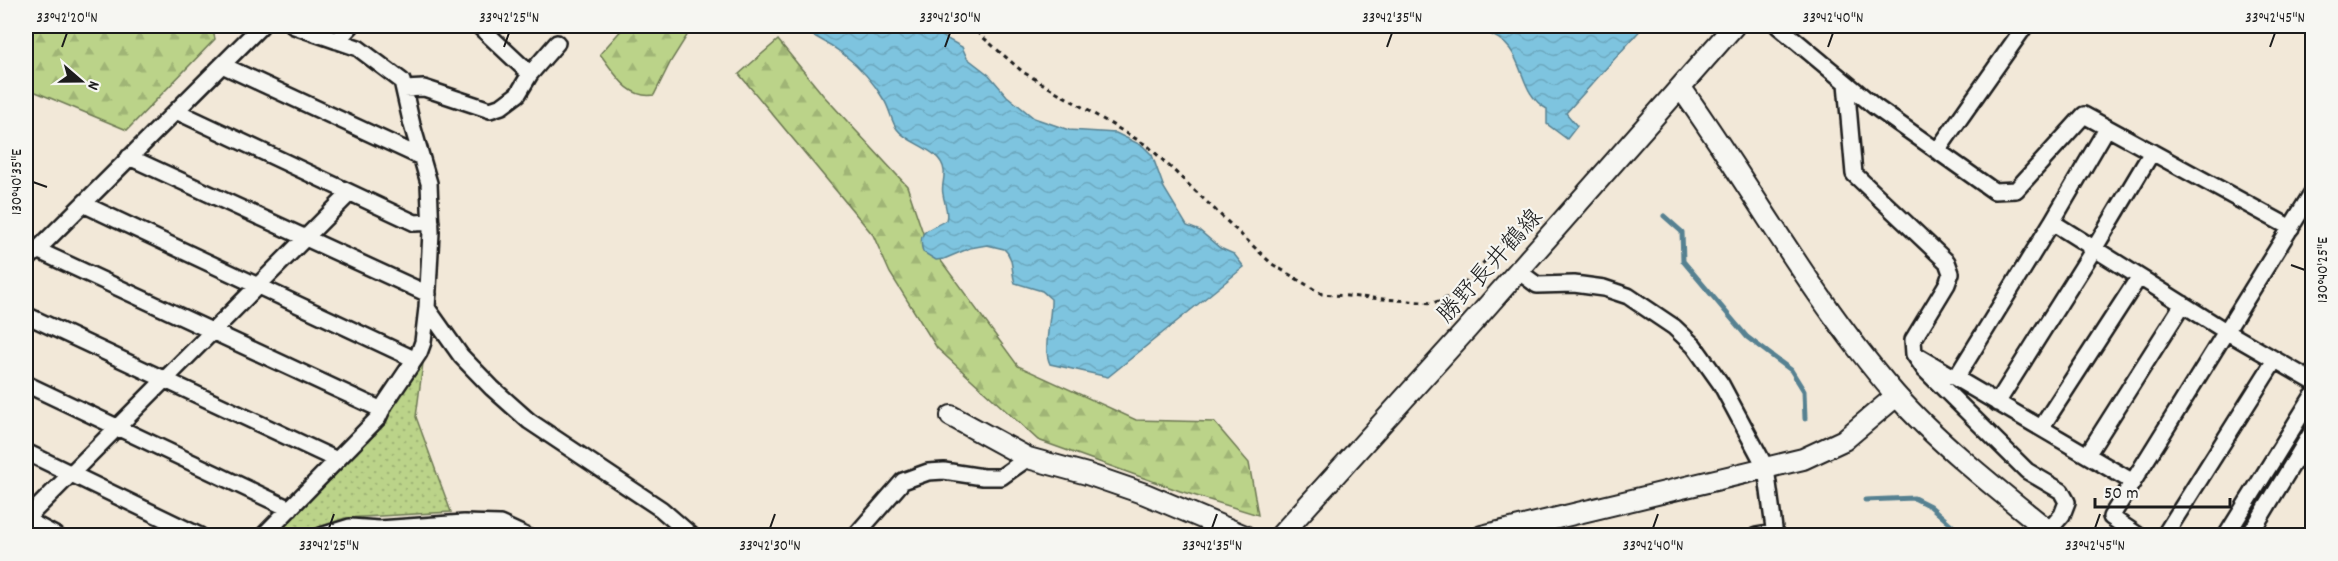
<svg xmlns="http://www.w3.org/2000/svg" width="2338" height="561" viewBox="0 0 2338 561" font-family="Dekko,'Klee One',sans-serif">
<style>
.grass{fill:url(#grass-dots);stroke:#6c7852;stroke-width:1.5}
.forest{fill:url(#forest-firs);stroke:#6c7852;stroke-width:1.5}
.water{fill:url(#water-waves);stroke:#578191;stroke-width:1.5}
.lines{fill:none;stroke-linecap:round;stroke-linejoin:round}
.stream{stroke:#578191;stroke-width:5}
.minor-casing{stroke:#1c1c1c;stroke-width:20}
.tertiary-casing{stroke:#1c1c1c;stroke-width:24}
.path{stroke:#1c1c1c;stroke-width:3;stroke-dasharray:4.5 4.5;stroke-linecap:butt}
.minor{stroke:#f6f6f2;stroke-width:15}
.tertiary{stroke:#f6f6f2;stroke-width:20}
.ticks{fill:none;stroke:#1c1c1c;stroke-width:2}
.labels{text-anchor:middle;stroke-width:4.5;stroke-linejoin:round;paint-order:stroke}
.street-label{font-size:24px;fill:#1c1c1c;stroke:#f6f6f2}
.neatline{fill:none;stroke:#1c1c1c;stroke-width:2}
.ticks-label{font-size:15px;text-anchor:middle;fill:#1c1c1c}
</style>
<defs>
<pattern id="grass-dots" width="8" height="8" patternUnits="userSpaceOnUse" patternTransform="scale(1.5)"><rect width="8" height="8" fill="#bbd389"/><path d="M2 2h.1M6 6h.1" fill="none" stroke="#a0b576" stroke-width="1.8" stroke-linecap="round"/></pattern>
<pattern id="forest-firs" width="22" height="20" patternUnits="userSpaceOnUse" patternTransform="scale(1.5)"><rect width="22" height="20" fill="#bbd389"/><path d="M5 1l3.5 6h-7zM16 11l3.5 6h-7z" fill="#a0b576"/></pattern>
<pattern id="water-waves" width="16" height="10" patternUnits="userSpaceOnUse" patternTransform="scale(1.5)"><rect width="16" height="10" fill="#7ec4df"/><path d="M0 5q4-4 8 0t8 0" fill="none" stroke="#6ca8bf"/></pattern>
</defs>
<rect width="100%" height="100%" fill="#f2e8d8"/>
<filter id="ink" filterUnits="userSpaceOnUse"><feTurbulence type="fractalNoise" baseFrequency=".0167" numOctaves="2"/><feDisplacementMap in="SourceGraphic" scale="12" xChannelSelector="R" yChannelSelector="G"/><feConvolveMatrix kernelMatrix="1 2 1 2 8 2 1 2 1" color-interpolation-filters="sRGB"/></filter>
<g filter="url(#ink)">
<path class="grass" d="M423,363L416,417L451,512L345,518L296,535L273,536L380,427L404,387Z"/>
<path class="forest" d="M26,26H212L215,39L127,130L26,88Z
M625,26H693L671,61L654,95C627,99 615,73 600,54Z
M778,40L823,95L907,186L925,239L1018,366L1136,420L1214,422L1249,463L1258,515L1180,491L1038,440L937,348L890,273L873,235L739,74Z"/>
<path class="water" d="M788,26H924L962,47L967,58L989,75L1007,96L1034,118L1069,130L1116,133L1143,146L1152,155L1164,188L1187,226L1200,231L1220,248L1234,254L1244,267L1108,377L1050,364C1042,348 1052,318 1051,299L1042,291L1015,283C1011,271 1014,257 1004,249L987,245L970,248L944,259L936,260L923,252C916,228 931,230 946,220C949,212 944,203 943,194C941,186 945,179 944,171C942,149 908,145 897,129C891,121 890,109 884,100C863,64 828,38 788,26Z
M1474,26H1644L1566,113L1577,126L1567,139L1547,124V109C1523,96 1524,68 1510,49C1500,36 1487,34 1474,26Z"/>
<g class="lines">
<path class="stream" d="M1664,216L1682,232L1683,261L1747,337L1791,370L1804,391L1805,419
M1865,500L1914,498L1930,506L1964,536"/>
<g class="minor-casing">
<path id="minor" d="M479,26L530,74
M1778,26L1874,106L1994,191L2016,190L2084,115L2291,228
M337,41L351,26
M222,65L421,157
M1846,83L1854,174L1947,262L1951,273L1947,284L1913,340L1914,354L1925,370L2027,471L2061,491L2067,502L2062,515L2049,530
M404,89L424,88L490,110L502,106L518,94L530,74L557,43
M176,111L415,223L431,222
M1937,151L2025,26
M129,157L428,294
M83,204L414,359
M2052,222L2107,128
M37,250L382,410
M26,261L261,26
M1518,271L1537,285L1574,284L1604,288L1628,296L1674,327L1694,346L1721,384L1766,468L1775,536
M427,308L461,356L492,388L529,421L661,509L692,536
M26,315L337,460
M1918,356L2133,482
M1956,378L2052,222L2227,332L2312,381
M26,384L290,509
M1997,403L2094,249L2152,152
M2041,428L2139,277
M26,452L200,536
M2087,455L2183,304
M26,519L350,193
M27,520L57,536
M263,536L378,418L384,405L419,353L423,342L427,308L431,232L429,183L412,125L402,81L358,48L294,26
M321,536L350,527L379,529L464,523L500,524L526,536
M855,536L903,481L928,472L944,471L983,477H1001L1028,458
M1756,536L1774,533
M2139,536L2111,517L2312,193
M2164,536L2275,360
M2226,536L2312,397
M2249,536L2312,432
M2312,536V535"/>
</g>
<g class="tertiary-casing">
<path id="tertiary" d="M1681,88C1753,189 1813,300 1895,394C1940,445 2002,493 2055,536
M951,416L1028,458L1087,474L1145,494L1245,536
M1280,536L1468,328L1734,26
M1482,536L1803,459L1844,440L1896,396"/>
</g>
<path class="path" d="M970,26L1023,72L1148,146L1272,264L1322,294L1433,303L1454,295L1526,216L1536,225"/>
<use href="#minor" class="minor"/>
<use href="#tertiary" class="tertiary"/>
</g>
</g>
<path class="ticks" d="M62,47L67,33M504,47L509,33M945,47L950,33M1387,47L1392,33M1828,47L1833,33M2270,47L2275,33M33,182L47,187M2291,265L2305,270M329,528L334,514M770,528L775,514M1212,528L1217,514M1653,528L1658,514M2095,528L2100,514"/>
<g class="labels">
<g class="street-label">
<text transform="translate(1489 265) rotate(-48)" y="8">勝野長井鶴線</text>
</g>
</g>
<rect width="2338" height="561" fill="none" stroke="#f6f6f2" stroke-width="66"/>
<g transform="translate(81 81) rotate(110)" stroke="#f6f6f2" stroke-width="4.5" paint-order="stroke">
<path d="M0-4.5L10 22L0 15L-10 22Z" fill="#1c1c1c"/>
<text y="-9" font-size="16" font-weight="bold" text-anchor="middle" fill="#1c1c1c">N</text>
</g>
<path d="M2095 498v9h135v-9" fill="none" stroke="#1c1c1c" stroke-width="3"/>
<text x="2104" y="498" font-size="18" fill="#1c1c1c" stroke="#f6f6f2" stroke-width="4.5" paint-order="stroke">50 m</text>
<rect x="33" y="33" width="2272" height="495" class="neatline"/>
<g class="ticks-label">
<text x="67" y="22">33°42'20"N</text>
<text x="509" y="22">33°42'25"N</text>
<text x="950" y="22">33°42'30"N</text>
<text x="1392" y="22">33°42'35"N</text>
<text x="1833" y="22">33°42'40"N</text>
<text x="2275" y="22">33°42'45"N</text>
<text transform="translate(16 182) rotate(-90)" y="5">130°40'35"E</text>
<text transform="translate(2322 270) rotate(-90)" y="5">130°40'25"E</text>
<text x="329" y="550">33°42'25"N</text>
<text x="770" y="550">33°42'30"N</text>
<text x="1212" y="550">33°42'35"N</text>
<text x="1653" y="550">33°42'40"N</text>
<text x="2095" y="550">33°42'45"N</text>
</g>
</svg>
